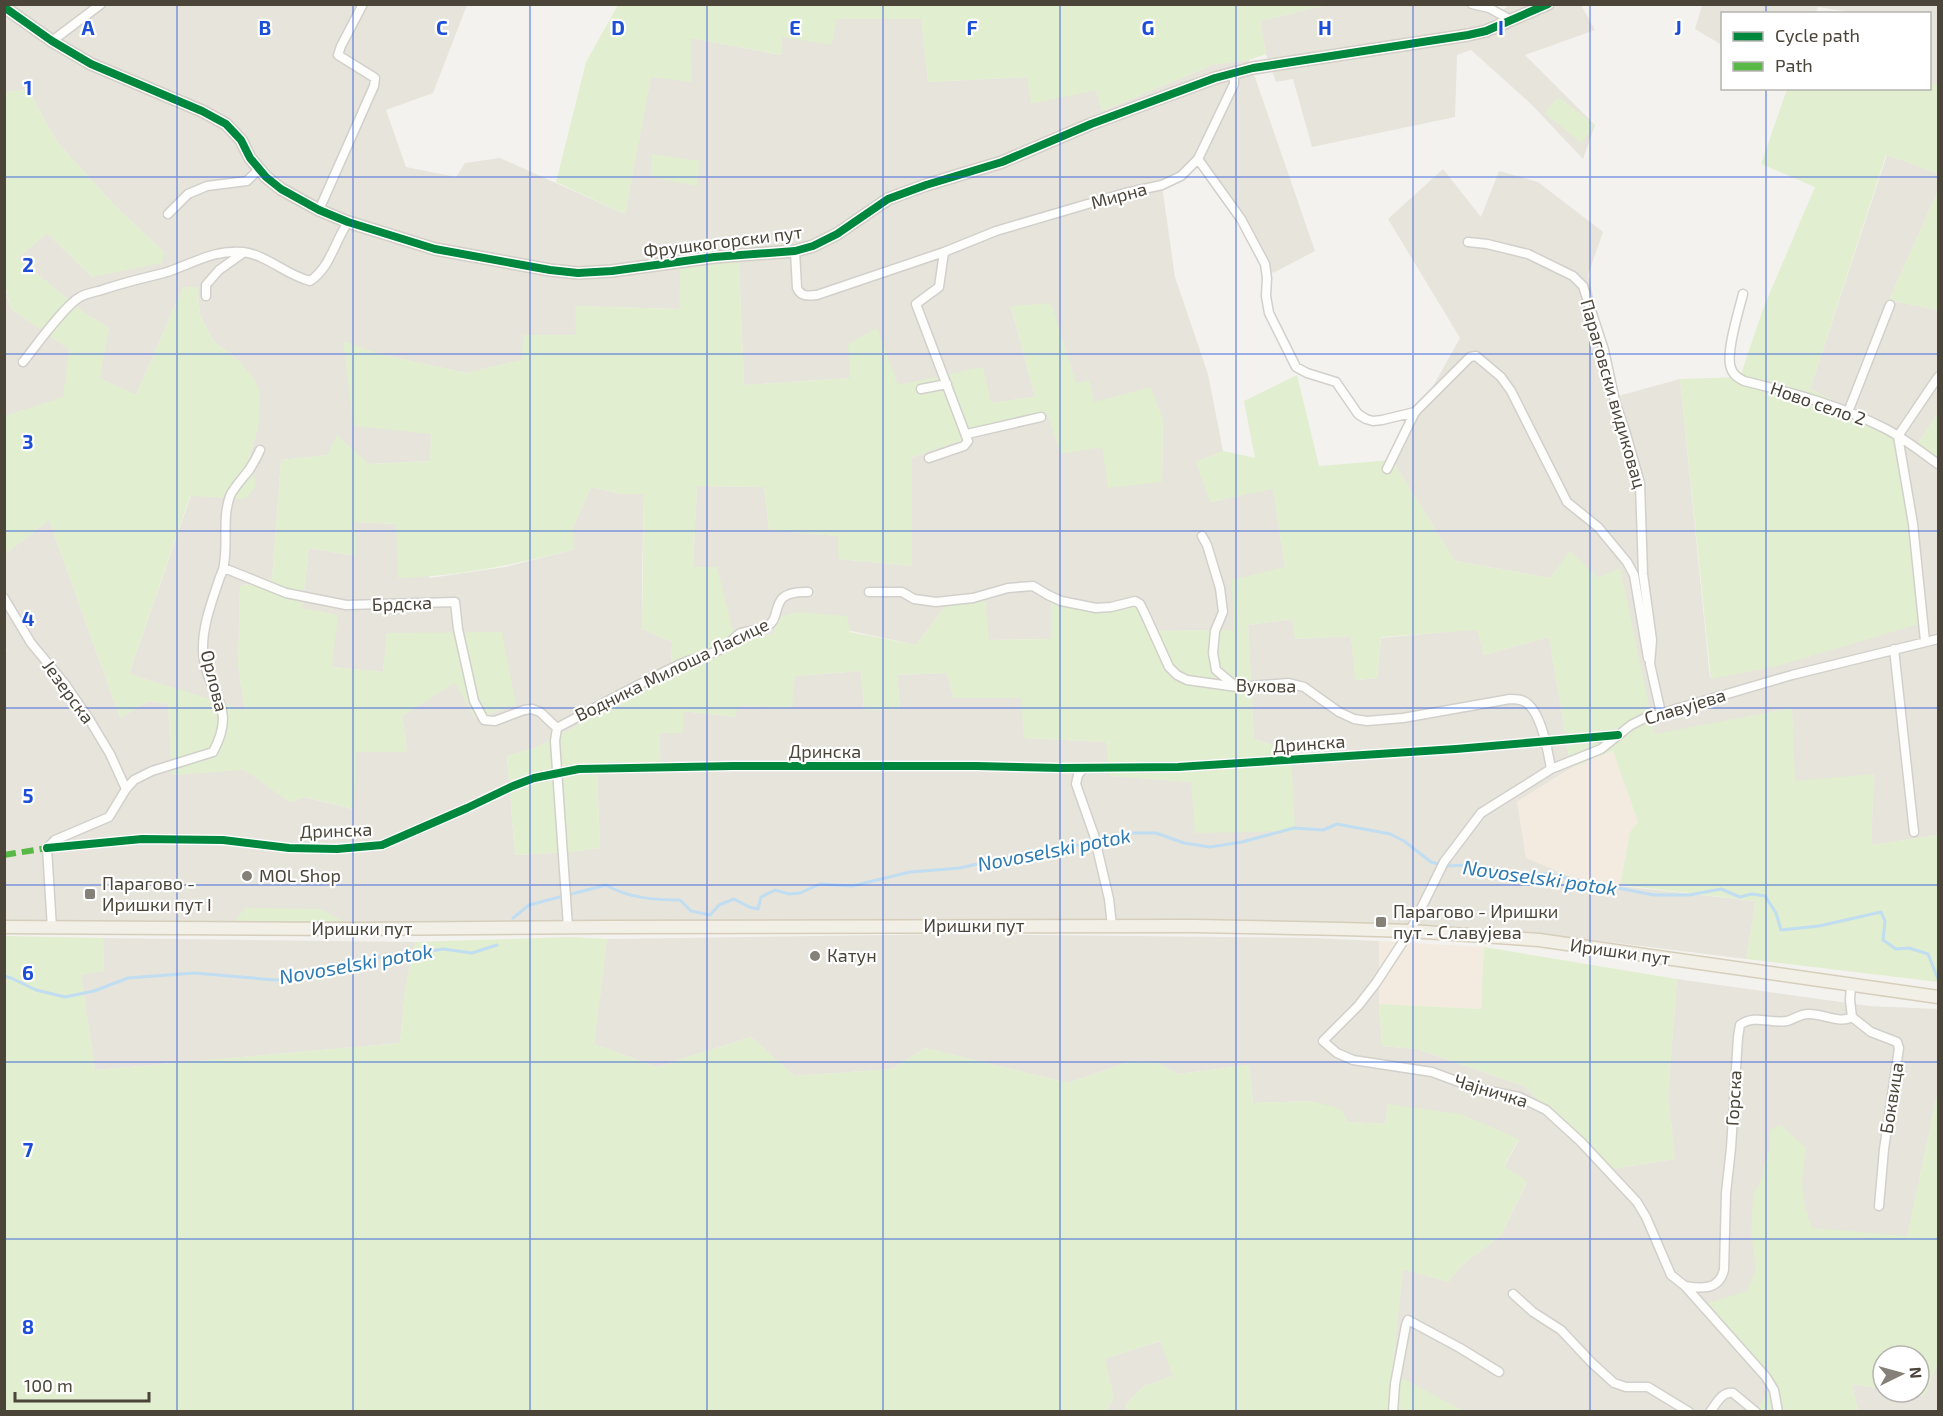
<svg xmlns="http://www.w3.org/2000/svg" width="1943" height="1416" viewBox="0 0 1943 1416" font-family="'Exo 2',sans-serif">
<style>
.residential{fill:#e7e4dc}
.commercial{fill:#f3ebdf}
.green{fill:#e1eecf}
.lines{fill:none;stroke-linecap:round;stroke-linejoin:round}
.stream{stroke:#c0ddf1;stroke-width:3}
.street-casing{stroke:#d2d0cb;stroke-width:11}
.secondary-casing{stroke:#d3cfc5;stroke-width:14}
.primary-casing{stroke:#d6cebb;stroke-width:15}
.street{stroke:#fdfdfc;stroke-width:8}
.secondary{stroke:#f7f6f1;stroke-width:10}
.primary{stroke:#f2efe6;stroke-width:12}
.quiet{stroke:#58b947;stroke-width:6;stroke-dasharray:12 6;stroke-linecap:butt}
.cycleway-casing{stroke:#fff;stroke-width:11}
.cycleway{stroke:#00873e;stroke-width:8}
.grid{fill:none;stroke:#1d4ed8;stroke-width:1.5;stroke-opacity:0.55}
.poi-dot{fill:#868178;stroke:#fff;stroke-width:2}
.labels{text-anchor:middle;stroke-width:4.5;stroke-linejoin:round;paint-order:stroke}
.street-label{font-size:18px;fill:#4b4439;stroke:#fff}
.poi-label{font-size:18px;fill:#4b4439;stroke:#fff;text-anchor:start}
.water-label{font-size:20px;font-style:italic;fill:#2e7ab2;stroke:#fff}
.grid-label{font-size:20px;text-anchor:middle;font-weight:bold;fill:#1d4ed8;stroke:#fff;stroke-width:4.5;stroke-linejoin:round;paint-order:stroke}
</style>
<rect width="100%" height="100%" fill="#f4f2ee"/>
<path class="residential" d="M1479,4L1503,10L1509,5H1581L1595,30L1525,55L1595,125L1583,159L1532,105L1471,50L1457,55L1455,117L1312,147L1293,79L1276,82L1266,54L1260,21L1327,5Z
M5,5H467L433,93L386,110L406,167L456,177L465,163L500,158L625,214L651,76L691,38L781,55L782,37L836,19H921L928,82L1027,77L1096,90L1102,111L1212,65L1249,60L1315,251L1273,273L1204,159L1162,186L1175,277L1208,374L1223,451L1196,462L1211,502L1273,488L1285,567L1234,630L1154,631L1096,605L1051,593V639L988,640L985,598L947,604L916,645L782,616L772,634L736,642L693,568L697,486L764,487L769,530L838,536V559L912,566V457L971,437L968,429L1047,414L1162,482L1163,420L1094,402L1076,383L1011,307L1035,397L991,403L982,368L898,386L850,378L744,385L739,261L679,309L576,306V335H525L522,360L466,373L379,354L343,342L431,434L430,461L369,464L327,455L281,460L272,579L240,586L238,666L245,711L129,674L191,495L245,499L248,463L259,422L237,359L213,341L200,315L197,287H183L136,395L99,378L109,328L83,312L18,258L47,233L92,277L164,252L115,206L57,142L28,90L5,92Z
M1702,5H1938V85L1930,83V14H1863L1818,7L1815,13L1722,14V45L1695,29Z
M1887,155L1938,173V191L1889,300L1938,310V413L1917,445L1938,457V835L1871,845L1874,775L1794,782L1792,708L1654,735L1620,569L1598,578H1550L1455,561L1392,460L1460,338L1388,219L1443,169L1481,217L1499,171L1538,182L1603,232L1588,275L1618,396L1680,379L1710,678L1896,431L1810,389Z
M4,285L11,309L69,349L64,398L5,416Z
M591,487L621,494H644L642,575V629L672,642L671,675L537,747L507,756L515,855L571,852L600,848L597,772H661L659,733L683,711L736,717V706L791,708L795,676L861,671L864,710L900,709L897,675L947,673L954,698H1022L1024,738L1106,742L1111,776L1191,782L1294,831L1291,751L1254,739L1248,625L1292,619L1296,639L1351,636L1356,680L1377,678L1381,638L1477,629L1484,655L1549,637L1571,768L1517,802L1583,882L1756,901L1746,959L1577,938L1514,932L1456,930L1063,921H654L451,924L5,920L4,655L7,650L4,646L5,554L49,520L120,718L149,701L168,704L172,775L244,769L290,802L304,797L353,809L355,752H407L402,716L455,682L475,718L516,705L387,633L383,672L332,667L302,608L309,548L355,556L354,522L396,524L430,578L505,567L573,550V527Z
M959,934L1313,938L1379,941V1004L1382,1046L1417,1049L1524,1086L1612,1169L1675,1159L1668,1096L1677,979L1869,1006L1938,1009V1091L1907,1237L1773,1383L1758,1409L1762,1411L1464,1412L1392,1373L1403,1269L1448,1282L1461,1266L1501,1235L1527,1182L1504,1167L1519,1140L1388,1104L1385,1124L1348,1122L1311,1101L1253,1103L1249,1065L1178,1074L1154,1061L1129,1062L1068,1083L925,1048L892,1069L794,1076L751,1037L657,1067L594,1044L607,939Z
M103,938L415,942L405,990L400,1043L95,1070L81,975L104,970Z
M1161,1341L1173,1376L1144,1386L1126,1404L1127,1411H1106L1114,1398L1104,1359Z
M1938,1361V1411H1858L1852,1384L1883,1389V1392H1899L1924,1396Z"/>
<path class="commercial" d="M1613,751L1638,822L1630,832L1620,885L1583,882L1526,858L1517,802L1571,768Z
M1379,941L1484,947L1481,1009L1379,1004Z"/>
<path class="green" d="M618,5V4L1327,5L1260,21L1266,54L1249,60L1212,65L1102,111L1096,90L1031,104L1027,77L928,82L921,19H836L832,45L782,37V55L691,38L692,82L651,77L625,214L556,182L586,62Z
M1930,83L1938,85V173L1886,155L1810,389L1896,431L1923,623L1777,666L1711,679L1680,379L1740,377L1763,309L1815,187L1761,164L1787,89L1930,88Z
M28,90L57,142L115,206L164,252L162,263L92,277L47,233L18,258L83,312L109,328L100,378L136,395L183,287H197L200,315L213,341L237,359L252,376L260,392L259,422L248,463L257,485L245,499L190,496L129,674L245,710L238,666L240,586L272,579L281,460L327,455L337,435L369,464L430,461L431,434L353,426L343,341L379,354L466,373L521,360L524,335H576L575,306L679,309L680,269L739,261L744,385L850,378L848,344L877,328L898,385L983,367L991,403L1035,397L1011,306L1051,303L1076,383L1089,380L1094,402L1151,387L1163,420L1162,482L1108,488L1102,447L1061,454L1047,414L968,429L972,437L912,457V566L838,559V536L769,530L764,487L697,486L693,567H717L736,642L772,634L782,616L797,612L847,616L850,632L916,645L947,604L985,598L989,640L1051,639V592L1096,605L1136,595L1154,631L1233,630L1232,580L1285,567L1273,489L1210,502L1196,462L1223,451L1255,458L1244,401L1297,375L1319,466L1392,460L1455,561L1550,578L1570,551L1598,578L1620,568L1655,734L1792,708L1795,781L1874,774L1871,845L1938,835V982L1746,959L1756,901L1620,885L1630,832L1638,822L1613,751L1571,768L1549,637L1484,655L1477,630L1381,637L1377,678L1355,680L1351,636L1295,639L1292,619L1248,625L1254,739L1291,751L1295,831L1195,833L1191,782L1110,776L1106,742L1024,738L1021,698H954L947,673L897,675L900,709L864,710L861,671L795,676L792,708L737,706L736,717L683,711V733H659L661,772H597L600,848L571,852L515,855L507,756L537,747L671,675L672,642L642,629L644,494H621L591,487L573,527V550C515,564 458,577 398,578L396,524L354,522L356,556L309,548L302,608L338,615L332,667L383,672L387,633L502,632L516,705L475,718L455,683L402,716L407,752H356L354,809L305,797L290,802L244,770L172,775L168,704L149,701L120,718L49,520L5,554V416L63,397L69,349L11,309L5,285V92Z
M1558,97L1595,125L1581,143L1545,113Z
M652,154L700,161L697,186L651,177Z
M1938,191V310L1889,300Z
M1938,413V457L1917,445Z
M245,908L321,909L349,925H232Z
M5,936L103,938L104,971L81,975L95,1070L400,1043L405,989L415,942L571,937L607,939L594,1044L657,1067L751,1037L794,1076L892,1069L925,1048L1068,1083L1129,1062L1154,1061L1178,1074L1249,1065L1253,1103L1311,1101L1341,1109L1348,1122L1385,1124L1388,1104L1461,1114L1519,1139L1504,1166L1527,1181L1501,1235L1461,1266L1448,1282L1403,1269L1392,1373L1464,1411H1127L1126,1404L1144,1386L1173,1376L1160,1341L1105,1359L1114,1398L1106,1411L5,1412Z
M1484,947L1677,979L1668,1096L1675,1159L1612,1169L1524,1086L1417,1049L1382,1046L1379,1004L1481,1009Z
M1938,1091V1361L1925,1396L1899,1392H1919V1356H1883V1389L1852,1384L1858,1411H1762L1758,1408L1773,1383L1708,1303L1747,1291L1756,1268L1751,1234L1753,1194L1762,1180L1764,1165L1770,1148L1769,1136L1772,1128L1781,1125L1806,1148C1801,1181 1800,1197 1812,1228L1907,1236Z"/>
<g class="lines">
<path class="stream" d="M513,918L529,905L606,885C628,898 655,900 680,900L691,911L710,915L719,905L734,899L749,907L758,909L761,897L775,890L789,894L800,893L820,884L852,886L910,872L960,868L1047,848L1079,845L1097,839L1133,833H1156L1184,843L1210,847L1242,842L1294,828L1323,830L1337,824L1390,834L1404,841L1431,862L1445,866L1469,865L1520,874H1546L1654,895H1689L1721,889L1740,897L1752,894L1765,896L1776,913L1781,930L1819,926L1881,912L1885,921L1883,940L1896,949L1909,948L1928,954L1938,979
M4,976L11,978L36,990L65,997L94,991L128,978L194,973L275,980L309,976L371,958L406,955L443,949L472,953L497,945"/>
<g class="street-casing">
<path id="street" d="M1472,4L1489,8L1511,20
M52,41L101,4
M1198,159L1241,219L1265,264L1267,278L1266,296L1269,313L1296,367L1307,373L1336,382L1358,414L1366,419L1373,421L1382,420L1415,412
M319,210L374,86L375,78L338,55L341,46L363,4
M168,214L188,194L207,186L247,181L259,169
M1468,242L1487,244L1528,254L1573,276L1583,286L1604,350L1615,401L1626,434L1640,483L1643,574L1652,640L1650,664L1661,713
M795,251L797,288C801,297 808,296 817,295L944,252L996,231L1125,193L1162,185L1181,176L1198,159L1234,84V72
M1743,294C1739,310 1725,354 1731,368C1733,375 1738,378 1744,381C1793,393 1839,405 1884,428C1904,438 1921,452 1938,464
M206,296V285L219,270L243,253
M23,362C36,346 64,306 80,297C87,293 95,292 102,290C122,283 143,278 164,273C190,265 214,249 243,252C267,255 286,275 310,281C330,268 335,241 348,222
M921,389L947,384
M1848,412L1890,305
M967,434L1041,417
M929,458L964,446L968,441L916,304L939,287L944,252
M1387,469L1415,412L1470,357L1476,356L1501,377L1511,391L1567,502L1598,527L1627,562L1634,575L1648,658
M1202,536L1207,545L1220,588L1223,612L1215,631L1213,653L1216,670L1234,685
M224,568L286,593L346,605L455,602L458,629L474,701L484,720L495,721L524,710L532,709L540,712L557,728
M869,592H902L914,599L936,602L973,598L1008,588L1033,586L1048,595L1061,601L1096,608L1111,607L1135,601L1140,604L1145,614L1169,667L1177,675L1187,680L1237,687L1288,683L1304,687L1339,712L1354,719L1367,721L1403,718L1510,699C1516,699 1523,699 1528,704C1542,716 1548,751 1551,769
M4,598L31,643L65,684L89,719L110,754L126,789
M1925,641L1913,524L1898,436L1938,377
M1894,649L1914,832
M557,728C596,707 635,686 676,666C690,659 709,656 723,648C730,645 734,636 741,633C750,630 759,630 767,626C784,618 766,590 808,592
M557,728L555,741L568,927
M1084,768L1078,775L1076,784L1094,835L1109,899L1112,926
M47,848L142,839L223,840L289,848L337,849L382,845L467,808L513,786L534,778L579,769L733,766H976L1061,768L1178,767L1456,749L1618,735
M52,928L47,848L55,840L109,817L126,789L134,780L152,771L213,752C239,704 206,695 203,652C202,626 212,601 220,577C222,572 224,569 224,564C228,541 222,518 230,496C234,487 243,478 249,470C253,464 257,457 260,450
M1852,1017L1871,1032L1897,1042L1899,1048L1884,1149L1879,1206
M1685,1286C1702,1289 1719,1290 1724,1270L1726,1193L1731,1148L1738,1037L1740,1025C1754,1014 1771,1024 1787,1021C1795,1019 1801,1013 1810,1014C1823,1014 1840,1024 1852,1017L1850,1000L1851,985
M1513,1294L1533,1312L1561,1330L1591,1362L1614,1383L1626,1387H1648L1689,1412
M1393,1412L1395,1384L1406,1325L1408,1320L1460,1348L1499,1372
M1710,1412C1716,1404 1722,1391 1733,1393L1756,1412
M1778,1412L1774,1390L1766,1377L1685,1286L1671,1275L1646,1217L1637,1202L1581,1142L1546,1110L1519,1097L1475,1088L1432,1072L1353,1060L1337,1053L1323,1041L1358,1006L1376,983L1410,931L1444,862L1481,813L1551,769L1601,749L1631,725L1645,718L1792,675L1938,639"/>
</g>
<g class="secondary-casing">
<path id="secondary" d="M4,7L52,41L91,64L202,111L226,124L241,140L250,158L266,177L281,189L319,210L348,222L435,249L550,270L578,273L612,271L714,257L795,251L813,246L837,234L888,199L926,185L1002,162L1091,124L1215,78L1253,68L1468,35L1486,31L1548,4"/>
</g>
<g class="primary-casing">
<path id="primary" d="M4,927L355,929L607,927L1194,926L1343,929L1410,931L1539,940L1938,997"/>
</g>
<use href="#street" class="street"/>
<use href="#secondary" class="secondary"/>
<use href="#primary" class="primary"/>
<path class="quiet" d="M4,855L47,848"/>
<g class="cycleway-casing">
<path id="cycleway" d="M4,7L52,41L91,64L202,111L226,124L241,140L250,158L266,177L281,189L319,210L348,222L435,249L550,270L578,273L612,271L714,257L795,251L813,246L837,234L888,199L926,185L1002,162L1091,124L1215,78L1253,68L1468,35L1486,31L1548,4
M47,848L142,839L223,840L289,848L337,849L382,845L467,808L513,786L534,778L579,769L733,766H976L1061,768L1178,767L1456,749L1618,735"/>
</g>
<use href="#cycleway" class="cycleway"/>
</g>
<path class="grid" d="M177,4V1412M353,4V1412M530,4V1412M707,4V1412M883,4V1412M1060,4V1412M1236,4V1412M1413,4V1412M1590,4V1412M1766,4V14M1766,88V1412M4,177H1938M4,354H1938M4,531H1938M4,708H1938M4,885H1938M4,1062H1938M4,1239H1938"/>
<g class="poi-dot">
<circle cx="247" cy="876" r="6"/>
<rect x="84" y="888" width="12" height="12" rx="3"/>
<rect x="1375" y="916" width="12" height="12" rx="3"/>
<circle cx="815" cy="956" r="6"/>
</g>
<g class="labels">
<g class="street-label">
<text transform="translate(1119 196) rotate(-15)" y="6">Мирна</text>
<text transform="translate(723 242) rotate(-7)" y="6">Фрушкогорски пут</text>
<text transform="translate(1613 394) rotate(74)" y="6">Параговски видиковац</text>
<text transform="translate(1818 404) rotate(19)" y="6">Ново село 2</text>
<text transform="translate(402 604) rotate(-2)" y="6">Брдска</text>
<text transform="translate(672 670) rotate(-26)" y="6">Водника Милоша Ласице</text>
<text transform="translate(214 681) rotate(76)" y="6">Орлова</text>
<text transform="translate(1266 686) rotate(1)" y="6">Вукова</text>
<text transform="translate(68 692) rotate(54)" y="6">Језерска</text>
<text transform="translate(1685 707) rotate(-17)" y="6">Славујева</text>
<text transform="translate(1309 744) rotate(-4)" y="6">Дринска</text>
<text x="825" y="758">Дринска</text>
<text transform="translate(336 831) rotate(-2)" y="6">Дринска</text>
<text x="974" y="932">Иришки пут</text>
<text x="362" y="935">Иришки пут</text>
<text transform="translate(1620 952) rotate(8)" y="6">Иришки пут</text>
<text transform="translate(1491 1091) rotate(17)" y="6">Чајничка</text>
<text transform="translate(1734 1098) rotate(-87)" y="6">Горска</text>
<text transform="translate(1892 1098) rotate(-81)" y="6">Боквица</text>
</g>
<g class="poi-label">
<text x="259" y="882">MOL Shop</text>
<text x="102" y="890">Парагово -<tspan x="102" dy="21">Иришки пут I</tspan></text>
<text x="1393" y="918">Парагово - Иришки<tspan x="1393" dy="21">пут - Славујева</tspan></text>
<text x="827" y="962">Катун</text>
</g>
<g class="water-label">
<text transform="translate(1054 850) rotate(-11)" y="7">Novoselski potok</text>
<text transform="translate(1540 878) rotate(8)" y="7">Novoselski potok</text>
<text transform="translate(356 964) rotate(-10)" y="7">Novoselski potok</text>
</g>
</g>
<g class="grid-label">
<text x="88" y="35">A</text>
<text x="265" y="35">B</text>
<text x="442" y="35">C</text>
<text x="618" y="35">D</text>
<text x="795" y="35">E</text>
<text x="972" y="35">F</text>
<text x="1148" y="35">G</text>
<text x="1325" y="35">H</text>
<text x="1501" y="35">I</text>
<text x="1678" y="35">J</text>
<text x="28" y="95">1</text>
<text x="28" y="272">2</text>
<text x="28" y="449">3</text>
<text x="28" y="626">4</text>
<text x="28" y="803">5</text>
<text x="28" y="980">6</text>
<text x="28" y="1157">7</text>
<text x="28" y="1334">8</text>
</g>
<rect width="1943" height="1416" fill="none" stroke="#4b4439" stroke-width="12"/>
<rect x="1721" y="12" width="210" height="78" fill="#ffffff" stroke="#b7b4b0" stroke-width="1.5"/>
<rect x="1733" y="32" width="30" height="9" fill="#00873e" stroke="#b7b4b0" stroke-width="1.5"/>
<text x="1775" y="42" font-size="18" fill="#4b4439">Cycle path</text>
<rect x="1733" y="62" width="30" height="9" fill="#58b947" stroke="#b7b4b0" stroke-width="1.5"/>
<text x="1775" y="72" font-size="18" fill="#4b4439">Path</text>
<g transform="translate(1901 1374) rotate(85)"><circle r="28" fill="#ffffff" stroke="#b7b4b0" stroke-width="1.5"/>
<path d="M0-4.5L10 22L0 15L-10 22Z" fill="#868178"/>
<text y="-9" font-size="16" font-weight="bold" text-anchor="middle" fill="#4b4439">N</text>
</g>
<path d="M15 1392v9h134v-9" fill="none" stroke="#4b4439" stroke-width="3"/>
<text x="24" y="1392" font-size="18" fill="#4b4439" stroke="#ffffff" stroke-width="4.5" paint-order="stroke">100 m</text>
</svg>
